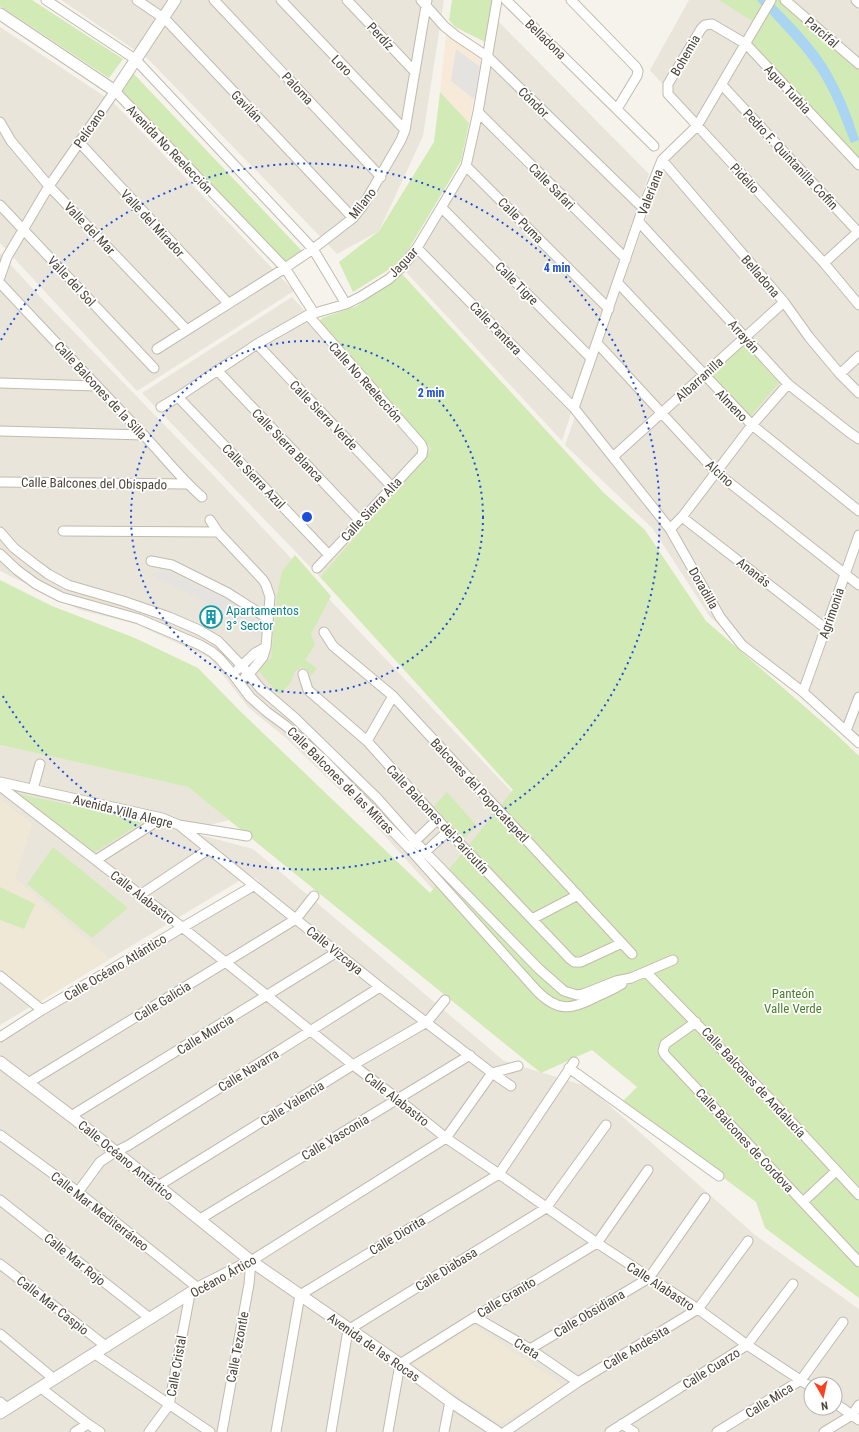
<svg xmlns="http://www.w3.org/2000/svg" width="859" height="1432" viewBox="0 0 859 1432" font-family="'Roboto Condensed',sans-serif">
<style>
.residential{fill:#eae5da;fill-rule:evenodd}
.commercial{fill:#f7ead8}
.education{fill:#efe8d6}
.green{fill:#d2eab5}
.parking{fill:#e5e3e0}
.water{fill:#a9d4f2}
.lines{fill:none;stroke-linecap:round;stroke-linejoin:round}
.minor-casing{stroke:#c2bbae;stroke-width:11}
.tertiary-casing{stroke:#c2bbae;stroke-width:13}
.minor{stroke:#fff;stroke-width:9}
.tertiary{stroke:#fff;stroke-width:11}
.ring{fill:none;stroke:#1d4ed8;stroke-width:2;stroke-dasharray:2 4}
.labels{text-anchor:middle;stroke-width:3.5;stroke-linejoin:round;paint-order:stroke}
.street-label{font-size:13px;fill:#4b4439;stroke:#fff}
.culture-label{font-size:13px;fill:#0d838f;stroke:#fff;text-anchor:start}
.park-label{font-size:13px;fill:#4a7f2a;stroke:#fff}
.centre{fill:#1d4ed8;stroke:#fff;stroke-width:2}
.ring-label{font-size:12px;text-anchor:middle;font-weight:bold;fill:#1d4ed8;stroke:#fff;stroke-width:3.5;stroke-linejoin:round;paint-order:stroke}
</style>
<rect width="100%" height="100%" fill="#f6f3ec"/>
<path class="residential" d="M61,0H444L423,136L379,231L337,254L148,59Z
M689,0H859V303L650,70Z
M497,20L649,174L562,441L406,272L471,164Z
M0,27L113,102L294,291L137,391L0,243Z
M699,129L859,310V744L837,722L710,617L653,529L565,445L668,157Z
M0,253L43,300L216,478L359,631L662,950L647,1048L532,1000L367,816L286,738L248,707L210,658L133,623L80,610L0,571Z
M292,297L431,449L320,577L142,393Z
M0,745L188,787L229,820L186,831L253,849L504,1061L589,1087L755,1235L859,1309V1432H0V1043L259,881L191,835L244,878L0,1025ZM811,1384H835V1408H811Z"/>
<path class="commercial" d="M446,36L482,58L469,123L440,92Z"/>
<path class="education" d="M0,799L32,824L15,878L110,959L38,1003L0,972Z
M473,1325L564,1386L500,1424L413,1365Z"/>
<path class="green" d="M0,0H32L123,59L109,78L0,6Z
M452,0H492L485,42L455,27L449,20Z
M719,0H785L859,64V161L746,44L757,24Z
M131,71L302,251L286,264L119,88Z
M440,92L469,123L461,161L401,262L353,292L339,262L379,231L434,142Z
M402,274L603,492L645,530L706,621L835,733L859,756V1298L765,1228L756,1202L622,1102L637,1087L592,1050L541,1073L188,787L0,745V580L52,606L135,638L198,668L240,711L430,893L513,790L320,577L431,449L317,325L322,318L357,306Z
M744,344L779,383L749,418L712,375Z
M295,555L331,596L311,634L315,645L305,660L317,668L311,676C309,670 306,668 301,667C293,673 295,672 292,680C290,685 282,691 279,695L258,670L271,658L277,595L282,571Z
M10,792L145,821L92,854Z
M447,792L477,826L463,839L434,806Z
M53,847L128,908L92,938L27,884Z
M0,887L35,904L24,929L0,920Z"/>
<path class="parking" d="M456,49L480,67L474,99L451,81Z
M162,569L230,601L260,624L259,639L222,610L151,575Z"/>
<path class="water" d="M757,0H770C794,24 821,51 836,82C846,101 853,120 859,140L851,143C842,121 834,98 822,78C805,49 779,25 757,0Z"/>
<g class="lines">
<g class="minor-casing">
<path id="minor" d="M46,0L135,59L313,249L346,304
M137,0L159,15L168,22L353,218
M214,0L381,177
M281,0L405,130
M347,0L415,72
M421,0L444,26L455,35L488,57L643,208
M506,0L654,146
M571,0L636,67L638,71L637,76L617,109
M785,0L859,64
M856,0L859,3
M722,85L859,233
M478,112L626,259
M0,122L11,141L49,186L187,330
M79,142L228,303
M662,160L784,302L809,337L840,374L859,393
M859,165L746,44L712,24L705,25L701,29L668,84V94L824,263L859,305
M466,166L609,309
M0,205L154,368
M442,208L591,358
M639,222L788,384L850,433L859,439
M417,248L574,408L670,529L720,617L742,645L803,692L859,743
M824,263L859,231
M0,277L7,257L49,186L115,91L285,268L314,313
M0,283C46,332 93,382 140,431C161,453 179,477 202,497
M618,283L752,425L859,511
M308,315L421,444L423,449L422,455L317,568
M597,343L716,472L859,585
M257,344L392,487
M157,349L285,268L313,249L353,218L364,204L401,140L405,130L427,0
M217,370L360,521
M840,374L859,356
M0,383L96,386
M178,397L329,555
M161,407L178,397L257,344L308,315L346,304L360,297L389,279L402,267L417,248L466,166L478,112L497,0
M574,408L643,208L662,160L697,126L771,0
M0,431L144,435
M614,456L784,302
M0,482L188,484
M682,517L825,628
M210,520L218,532L263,580L266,585L270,597L266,647L263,657L249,674L245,677
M670,529L682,517L752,425L788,384
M63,531L218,532
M0,532L14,548L32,562L48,574L68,585L123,601L169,617L199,630L218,641L242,666L260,688L295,718L377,798L425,852L539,969L564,991L577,995L583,994L616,981L631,978L673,960
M0,554L17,570L36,584L61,597L139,619L200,645L212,652L220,659L232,673L250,697L267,712L286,726L323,759L408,847L537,991C558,1012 571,1010 596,997C605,993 614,989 622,984
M151,561L172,565L228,593L267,618
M324,632L333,646L393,696L632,954
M238,669L255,653L266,647
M303,674L308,690L367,741L448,831L570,959L574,962H581L622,943
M803,692L859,535
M846,731L859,697
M367,741L393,696
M0,782L162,818L179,825L247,836
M0,786L182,927L353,1065L398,1099L446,1138L499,1174L597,1243L698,1309L747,1345L811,1387
M33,789L40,764
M179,825L380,987L492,1073L511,1086
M412,844L438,819
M422,855L448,831
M96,860L162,818
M140,895L209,849
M532,919L578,895
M646,972L773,1102L859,1195
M0,976L42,1010
M696,1022L665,1044L663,1051L665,1055L859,1262
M0,1037L42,1010L253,886
M569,1068L719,1176
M492,1073L518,1066
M28,1083L296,919L314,896
M71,1116L337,952
M0,1135L78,1192L198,1288
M158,1186L353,1065L427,1022L445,1000
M78,1192L100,1162L115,1152L129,1145L380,987
M0,1200L151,1319
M803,1202L836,1171
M200,1219L470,1055
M0,1264L107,1347
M475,1317L530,1349L578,1382
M0,1334L54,1379
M530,1349L649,1278L705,1198
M95,1354L210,1432
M41,1388L88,1424L100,1432
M0,1402L8,1409
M835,1403L859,1420
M622,1424L634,1432
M75,1432L88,1424
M149,1432L169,1405L190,1294
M222,1432L249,1284L251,1261L446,1138L492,1073
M276,1432L300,1295L499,1174L574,1062
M331,1432L348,1330L546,1208L606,1125
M388,1432L400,1364L475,1317L597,1243L648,1170
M444,1432L450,1401
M505,1432L578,1382L698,1309L748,1241
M610,1432L747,1345L793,1284
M717,1432L801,1380L843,1322
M824,1432L852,1415L859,1405"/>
</g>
<g class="tertiary-casing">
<path id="tertiary" d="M0,14L115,91L175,0
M0,1062L71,1116L251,1261L400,1364L450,1401L497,1432
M0,1413L198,1288L251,1261"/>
</g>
<use href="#minor" class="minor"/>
<use href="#tertiary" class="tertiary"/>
</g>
<g class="ring">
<circle cx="307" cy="517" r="176"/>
<path d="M1 340A353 353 0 1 1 1 693"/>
</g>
<defs>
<g id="building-ring" transform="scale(1.15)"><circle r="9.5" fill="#fff" stroke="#0f9aa8" stroke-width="1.5"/><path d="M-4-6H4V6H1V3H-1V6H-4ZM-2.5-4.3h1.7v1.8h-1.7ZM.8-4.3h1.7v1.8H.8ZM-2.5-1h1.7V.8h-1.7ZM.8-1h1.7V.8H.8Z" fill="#0f9aa8"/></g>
</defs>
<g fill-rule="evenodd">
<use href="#building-ring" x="211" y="617"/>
</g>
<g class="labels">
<g class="street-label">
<text transform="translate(822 32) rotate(41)" y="5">Parcifal</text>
<text transform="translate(381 36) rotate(47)" y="5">Perdíz</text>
<text transform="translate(546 39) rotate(44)" y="5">Belladona</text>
<text transform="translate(685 55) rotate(-60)" y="5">Bohemia</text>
<text transform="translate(342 65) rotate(46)" y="5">Loro</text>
<text transform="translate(298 88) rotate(47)" y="5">Paloma</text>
<text transform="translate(788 89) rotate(47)" y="5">Agua Turbia</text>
<text transform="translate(534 102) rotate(44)" y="5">Cóndor</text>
<text transform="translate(247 106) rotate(46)" y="5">Gavilán</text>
<text transform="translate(89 128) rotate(-55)" y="5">Pelícano</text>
<text transform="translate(170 149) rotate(46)" y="5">Avenida No Reelección</text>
<text transform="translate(791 159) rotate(47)" y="5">Pedro F. Quintanilla Coffin</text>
<text transform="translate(745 178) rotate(47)" y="5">Pidelio</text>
<text transform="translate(552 186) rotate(45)" y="5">Calle Safari</text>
<text transform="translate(650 192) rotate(-69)" y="5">Valeriana</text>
<text transform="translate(362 203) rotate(-52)" y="5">Milano</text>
<text transform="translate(521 220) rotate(45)" y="5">Calle Puma</text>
<text transform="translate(153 223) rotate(47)" y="5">Valle del Mirador</text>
<text transform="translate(90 228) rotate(46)" y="5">Valle del Mar</text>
<text transform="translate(403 262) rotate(-47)" y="5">Jaguar</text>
<text transform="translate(761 276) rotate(49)" y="5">Belladona</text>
<text transform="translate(72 281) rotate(47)" y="5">Valle del Sol</text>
<text transform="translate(517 283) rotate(45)" y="5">Calle Tigre</text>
<text transform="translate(496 328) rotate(46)" y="5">Calle Pantera</text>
<text transform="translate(744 336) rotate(48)" y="5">Arrayán</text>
<text transform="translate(699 379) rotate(-42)" y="5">Albarranilla</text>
<text transform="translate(366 382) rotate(48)" y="5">Calle No Reelección</text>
<text transform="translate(101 390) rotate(47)" y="5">Calle Balcones de la Silla</text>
<text transform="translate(732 405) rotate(46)" y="5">Almeno</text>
<text transform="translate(324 415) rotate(46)" y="5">Calle Sierra Verde</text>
<text transform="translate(288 445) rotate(46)" y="5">Calle Sierra Blanca</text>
<text transform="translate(720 473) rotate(42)" y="5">Alcino</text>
<text transform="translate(254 476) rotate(46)" y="5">Calle Sierra Azul</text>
<text transform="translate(94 483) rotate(1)" y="5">Calle Balcones del Obispado</text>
<text transform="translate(371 509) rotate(-47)" y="5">Calle Sierra Alta</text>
<text transform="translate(754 572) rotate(38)" y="5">Ananás</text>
<text transform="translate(704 588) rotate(60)" y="5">Doradilla</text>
<text transform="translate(831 613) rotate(-71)" y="5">Agrimonia</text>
<text transform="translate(341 780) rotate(45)" y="5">Calle Balcones de las Mitras</text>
<text transform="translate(480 790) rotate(47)" y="5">Balcones del Popocatepetl</text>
<text transform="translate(123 811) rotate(14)" y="5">Avenida Villa Alegre</text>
<text transform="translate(438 819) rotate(47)" y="5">Calle Balcones del Paricutín</text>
<text transform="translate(143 897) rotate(38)" y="5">Calle Alabastro</text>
<text transform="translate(335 950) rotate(39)" y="5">Calle Vizcaya</text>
<text transform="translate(115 967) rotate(-31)" y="5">Calle Océano Atlántico</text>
<text transform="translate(162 1001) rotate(-32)" y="5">Calle Galicia</text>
<text transform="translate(205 1034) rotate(-32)" y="5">Calle Murcia</text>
<text transform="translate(248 1070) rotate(-32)" y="5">Calle Navarra</text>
<text transform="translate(754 1082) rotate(47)" y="5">Calle Balcones de Andalucía</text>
<text transform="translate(397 1099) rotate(38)" y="5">Calle Alabastro</text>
<text transform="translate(292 1103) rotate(-32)" y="5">Calle Valencia</text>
<text transform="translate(335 1137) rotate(-31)" y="5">Calle Vasconia</text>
<text transform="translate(745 1140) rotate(47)" y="5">Calle Balcones de Cordova</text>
<text transform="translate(126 1160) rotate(39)" y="5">Calle Océano Antártico</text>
<text transform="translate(100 1211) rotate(38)" y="5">Calle Mar Mediterráneo</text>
<text transform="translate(397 1235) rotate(-31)" y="5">Calle Diorita</text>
<text transform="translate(75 1259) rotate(39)" y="5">Calle Mar Rojo</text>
<text transform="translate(446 1269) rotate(-32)" y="5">Calle Diabasa</text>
<text transform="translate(223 1276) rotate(-29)" y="5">Océano Ártico</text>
<text transform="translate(661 1286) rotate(33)" y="5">Calle Alabastro</text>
<text transform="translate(506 1297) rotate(-31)" y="5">Calle Granito</text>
<text transform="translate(53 1305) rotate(38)" y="5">Calle Mar Caspio</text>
<text transform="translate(589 1313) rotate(-31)" y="5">Calle Obsidiana</text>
<text transform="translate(237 1347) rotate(-79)" y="5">Calle Tezontle</text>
<text transform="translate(374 1347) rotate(35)" y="5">Avenida de las Rocas</text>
<text transform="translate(636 1347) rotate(-31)" y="5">Calle Andesita</text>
<text transform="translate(527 1348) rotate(32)" y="5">Creta</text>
<text transform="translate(176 1366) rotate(-80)" y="5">Calle Cristal</text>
<text transform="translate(711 1368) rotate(-32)" y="5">Calle Cuarzo</text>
<text transform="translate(769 1400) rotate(-32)" y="5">Calle Mica</text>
</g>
<g class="culture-label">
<text x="226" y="615">Apartamentos<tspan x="226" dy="15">3° Sector</tspan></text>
</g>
<g class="park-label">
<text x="793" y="998">Panteón<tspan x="793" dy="15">Valle Verde</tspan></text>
</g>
</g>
<circle cx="307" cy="517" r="6" class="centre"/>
<g class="ring-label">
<text x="557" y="272">4 min</text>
<text x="431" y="397">2 min</text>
</g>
<g transform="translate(823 1396) rotate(171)"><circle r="19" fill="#ffffff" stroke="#b7b4b0"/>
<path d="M0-3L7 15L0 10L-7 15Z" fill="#fc3f1d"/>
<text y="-6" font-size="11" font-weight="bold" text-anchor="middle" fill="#4b4439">N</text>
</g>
</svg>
